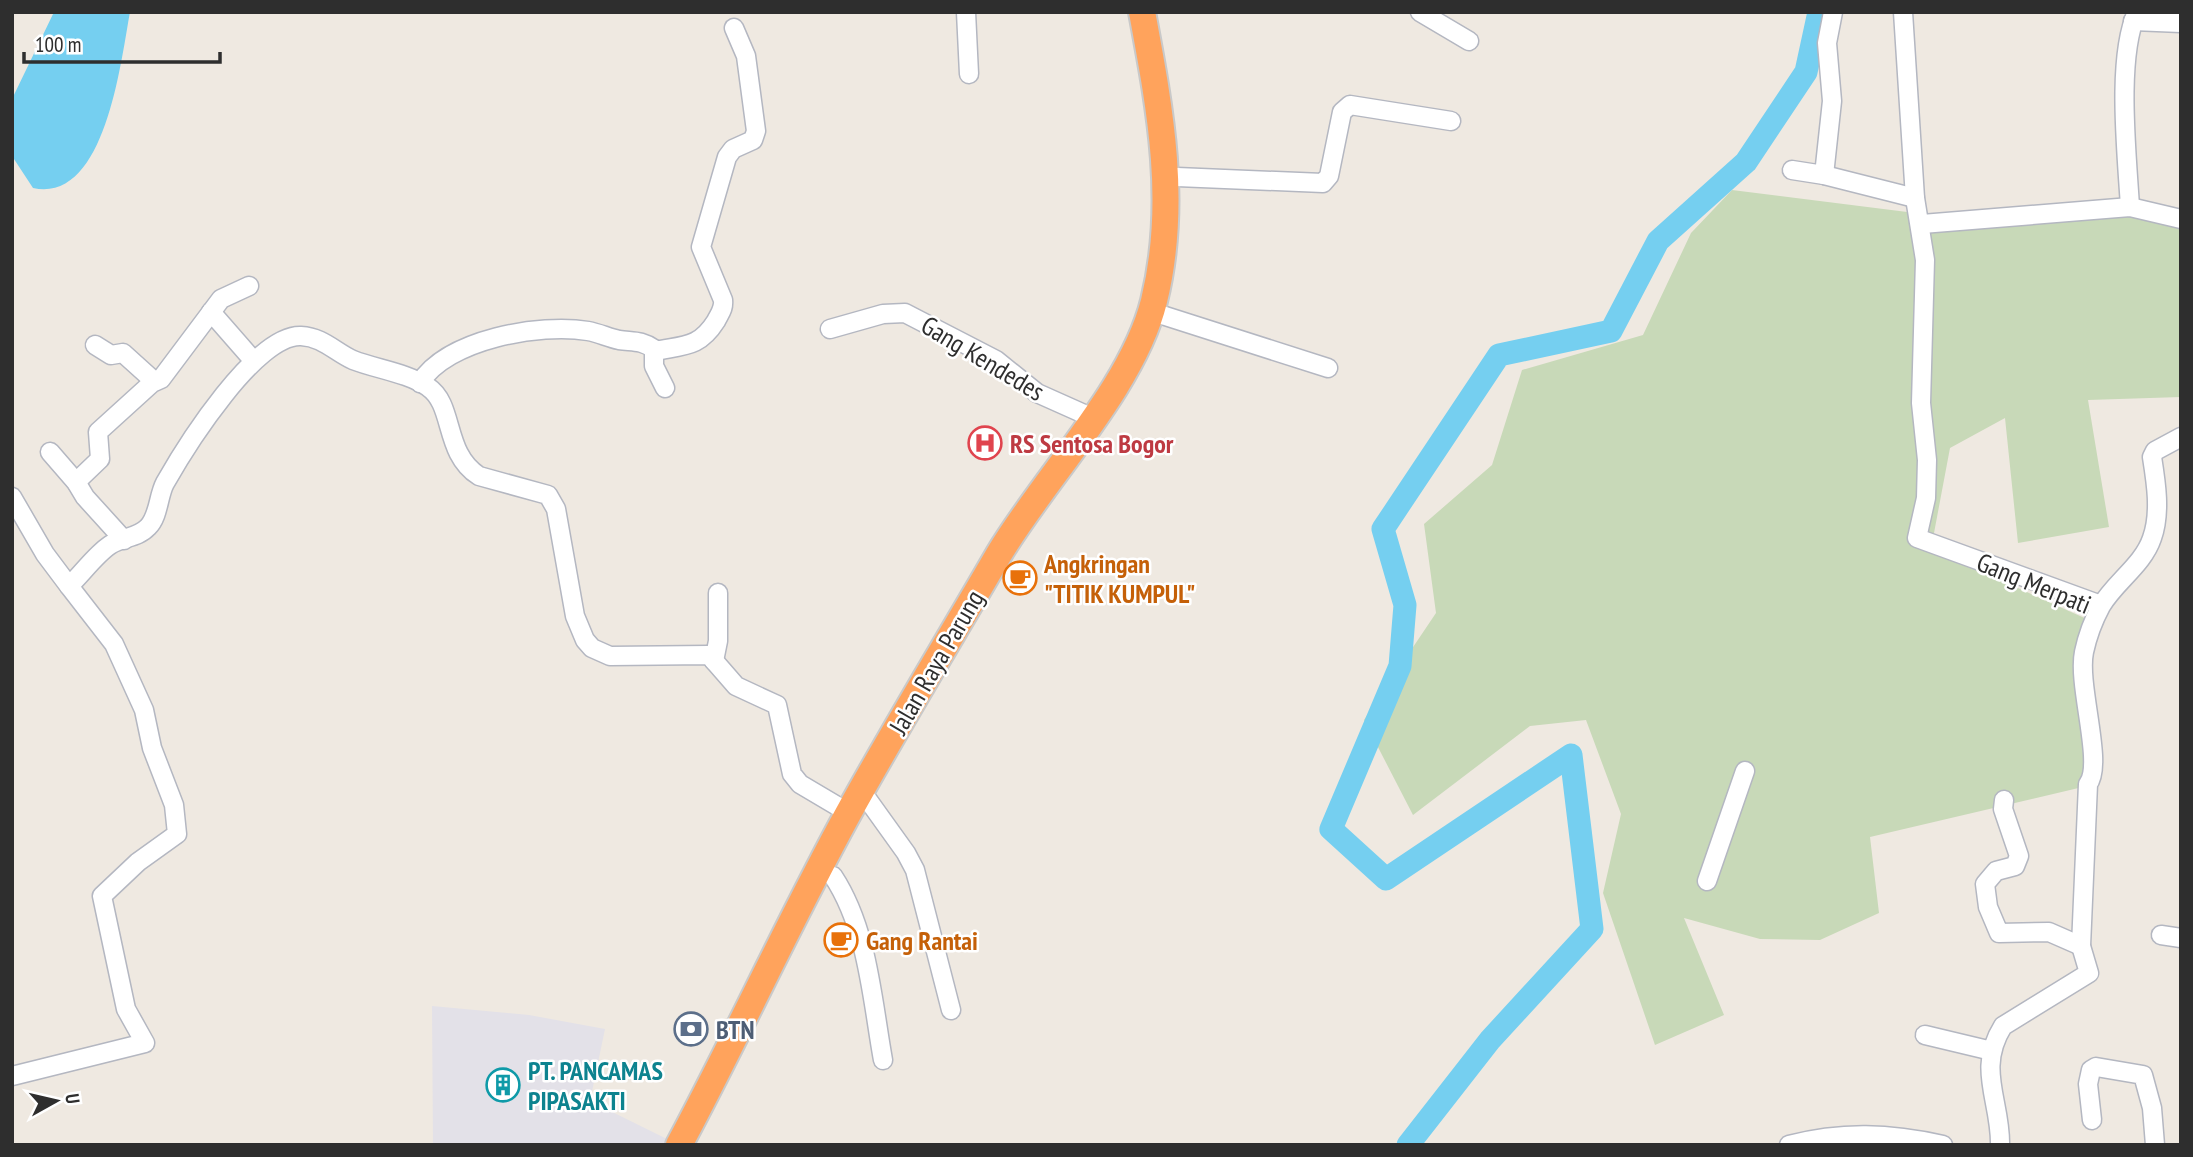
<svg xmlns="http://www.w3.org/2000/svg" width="2193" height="1157" font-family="'PT Sans Narrow',sans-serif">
	<rect width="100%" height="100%" fill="#efe9e1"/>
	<polygon fill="#e3e1e8" points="432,1006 529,1015 605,1029 590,1101 671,1141 669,1145 433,1145"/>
	<polygon fill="#c8d9b8" points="1732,190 1931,215 2136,211 2181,226 2181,397 2088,400 2109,527 2018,543 2005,418 1950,448 1931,549 2089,620 2087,786 1870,837 1879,913 1820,940 1760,939 1684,918 1724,1015 1655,1045 1603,893 1621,814 1586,720 1530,726 1413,815 1364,720 1436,613 1424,524 1492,465 1522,370 1643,335 1691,233"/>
	<path fill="#75cff0" d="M54 12H130C121 59 106 204 33 188L12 156V99Z"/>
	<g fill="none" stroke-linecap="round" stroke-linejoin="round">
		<polyline stroke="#75cff0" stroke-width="23" points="1408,1145 1490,1040 1592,929 1571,755 1386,879 1331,829 1400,666 1405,605 1383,529 1499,355 1611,331 1658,241 1746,162 1806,72 1819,12"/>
		<defs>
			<g id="minor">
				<polyline points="966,12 969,74"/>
				<polyline points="1420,12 1469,41"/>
				<polyline points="1903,12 1915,198 1925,260 1921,403 1927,460 1926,498 1917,538 2101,605"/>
				<polyline points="2133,21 2181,23"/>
				<polyline points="1792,170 1824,175 1915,198"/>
				<polyline points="1824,175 1832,101 1827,43 1833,12"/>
				<polyline points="1177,177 1323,183 1329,176 1342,112 1350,105 1451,121"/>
				<path d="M2130 207C2127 155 2116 58 2137 12"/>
				<polyline points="1922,224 2130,207 2181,219"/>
				<polyline points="211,312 253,360"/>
				<polyline points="1159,314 1328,368"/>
				<polyline points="830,329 883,314 905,313 996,360 1037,393 1093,418"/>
				<polyline points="95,345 111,355 123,353 154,381"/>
				<path d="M655 351C684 345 699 348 716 321 720 313 724 309 723 300L701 247 727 157 733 149 753 140 756 131 746 56 734 28"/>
				<path d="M420 383C447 339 540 323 588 331 599 333 609 338 619 340 634 342 641 340 654 349V366L665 388"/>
				<polyline points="50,452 76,482 85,497 124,540"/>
				<polyline points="76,482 100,459 98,432 152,383 161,379 221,299 249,286"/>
				<path d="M12 497 45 554 69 586C82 574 95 555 110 545 122 537 138 538 148 527 159 516 158 496 165 483 186 446 256 334 301 336 323 337 335 352 353 360 376 369 408 373 428 387 455 405 443 453 479 476L548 495 556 509 575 616 585 640 592 648 610 656 709 655 736 686 777 705 792 774 800 784 849 813"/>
				<polyline points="714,661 718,641 718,593"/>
				<polyline points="868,800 906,853 915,870 951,1010"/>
				<polyline points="2004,800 2003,809 2019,856 2015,866 1996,871 1985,884 1988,907 1999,933 2049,932 2081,946"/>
				<path d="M833 876C868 929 872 999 883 1060"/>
				<polyline points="1707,881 1745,771"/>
				<polyline points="2161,935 2181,938"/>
				<polyline points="1925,1035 1992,1051"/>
				<polyline points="12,1076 145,1043 126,1009 102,896 138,862 177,834 174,805 152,748 144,710 114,644 69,586"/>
				<polyline points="2092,1120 2088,1084 2091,1070 2096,1067 2143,1075 2152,1108 2155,1145"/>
				<path d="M1789 1145C1842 1131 1890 1133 1943 1145"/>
				<path d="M2000 1145C2001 1101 1976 1069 2003 1026L2089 973 2081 946 2088 784C2104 764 2077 685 2084 652 2087 638 2094 619 2101 606 2115 582 2143 565 2152 538 2161 513 2156 482 2152 457L2155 451 2181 437"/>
			</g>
			<path id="highway" d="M679 1145C738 1035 789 921 849 812 897 725 949 640 999 554 1045 477 1133 387 1154 301 1178 203 1160 109 1142 12"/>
		</defs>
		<use href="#minor" stroke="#b4b7c1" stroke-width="21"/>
		<use href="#highway" stroke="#c9c9c9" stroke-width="30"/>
		<use href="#minor" stroke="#fff" stroke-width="18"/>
		<use href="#highway" stroke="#ffa35c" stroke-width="26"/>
	</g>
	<defs>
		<symbol id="hospital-ring" viewBox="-11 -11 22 22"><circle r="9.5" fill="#fff" stroke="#e0444e" stroke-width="1.5"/><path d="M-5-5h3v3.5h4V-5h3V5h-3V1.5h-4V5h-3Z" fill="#e0444e"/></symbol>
		<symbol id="cafe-ring" viewBox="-11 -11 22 22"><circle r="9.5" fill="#fff" stroke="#e8710a" stroke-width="1.5"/><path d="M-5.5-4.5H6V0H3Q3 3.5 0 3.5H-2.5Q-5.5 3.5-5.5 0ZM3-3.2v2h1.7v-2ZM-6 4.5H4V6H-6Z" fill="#e8710a"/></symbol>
		<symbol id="bank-ring" viewBox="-11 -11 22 22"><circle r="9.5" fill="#fff" stroke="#5c6f8a" stroke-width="1.5"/><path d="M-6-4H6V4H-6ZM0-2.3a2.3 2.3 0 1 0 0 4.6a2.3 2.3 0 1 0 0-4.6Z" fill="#5c6f8a"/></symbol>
		<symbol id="building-ring" viewBox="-11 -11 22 22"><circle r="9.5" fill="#fff" stroke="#0f9aa8" stroke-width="1.5"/><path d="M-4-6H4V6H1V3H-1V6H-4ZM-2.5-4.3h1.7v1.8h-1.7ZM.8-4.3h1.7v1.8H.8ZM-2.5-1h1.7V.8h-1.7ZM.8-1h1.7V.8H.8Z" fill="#0f9aa8"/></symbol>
	</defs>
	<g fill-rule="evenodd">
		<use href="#hospital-ring" x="966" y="424" width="38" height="38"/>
		<use href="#cafe-ring" x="1001" y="559" width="38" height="38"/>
		<use href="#cafe-ring" x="822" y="921" width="38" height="38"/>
		<use href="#bank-ring" x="672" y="1010" width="38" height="38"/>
		<use href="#building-ring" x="484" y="1066" width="38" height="38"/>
	</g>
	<g text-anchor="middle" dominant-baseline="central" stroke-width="5" stroke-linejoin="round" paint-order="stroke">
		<g font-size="26" fill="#2e2e2e" stroke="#fff">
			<text transform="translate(983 358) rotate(31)">Gang Kendedes</text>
			<text transform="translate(2034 583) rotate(22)">Gang Merpati</text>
			<text transform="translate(936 662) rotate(-60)">Jalan Raya Parung</text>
		</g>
		<g font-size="26" font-weight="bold" fill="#be3a42" stroke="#fff" text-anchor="start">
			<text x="1010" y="443">RS Sentosa Bogor</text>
		</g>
		<g font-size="26" font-weight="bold" fill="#c56008" stroke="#fff" text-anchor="start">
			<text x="1044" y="563">Angkringan<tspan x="1044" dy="30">"TITIK KUMPUL"</tspan></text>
			<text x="866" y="940">Gang Rantai</text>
		</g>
		<g font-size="26" font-weight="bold" fill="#4e5e75" stroke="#fff" text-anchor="start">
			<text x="716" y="1029">BTN</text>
		</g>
		<g font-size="26" font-weight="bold" fill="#0d838f" stroke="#fff" text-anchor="start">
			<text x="528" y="1070">PT. PANCAMAS<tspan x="528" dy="30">PIPASAKTI</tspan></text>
		</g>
	</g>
	<rect width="2193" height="1157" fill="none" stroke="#2e2e2e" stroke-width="28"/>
	<g transform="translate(56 1101) rotate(82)" stroke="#ffffff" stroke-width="5" paint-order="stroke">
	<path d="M0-5L12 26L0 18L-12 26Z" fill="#2e2e2e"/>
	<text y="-10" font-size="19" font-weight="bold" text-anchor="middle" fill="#2e2e2e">U</text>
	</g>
	<path d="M24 52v10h196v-10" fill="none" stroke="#2e2e2e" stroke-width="3.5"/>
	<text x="35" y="52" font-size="21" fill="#2e2e2e" stroke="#ffffff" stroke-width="5" paint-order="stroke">100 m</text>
</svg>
